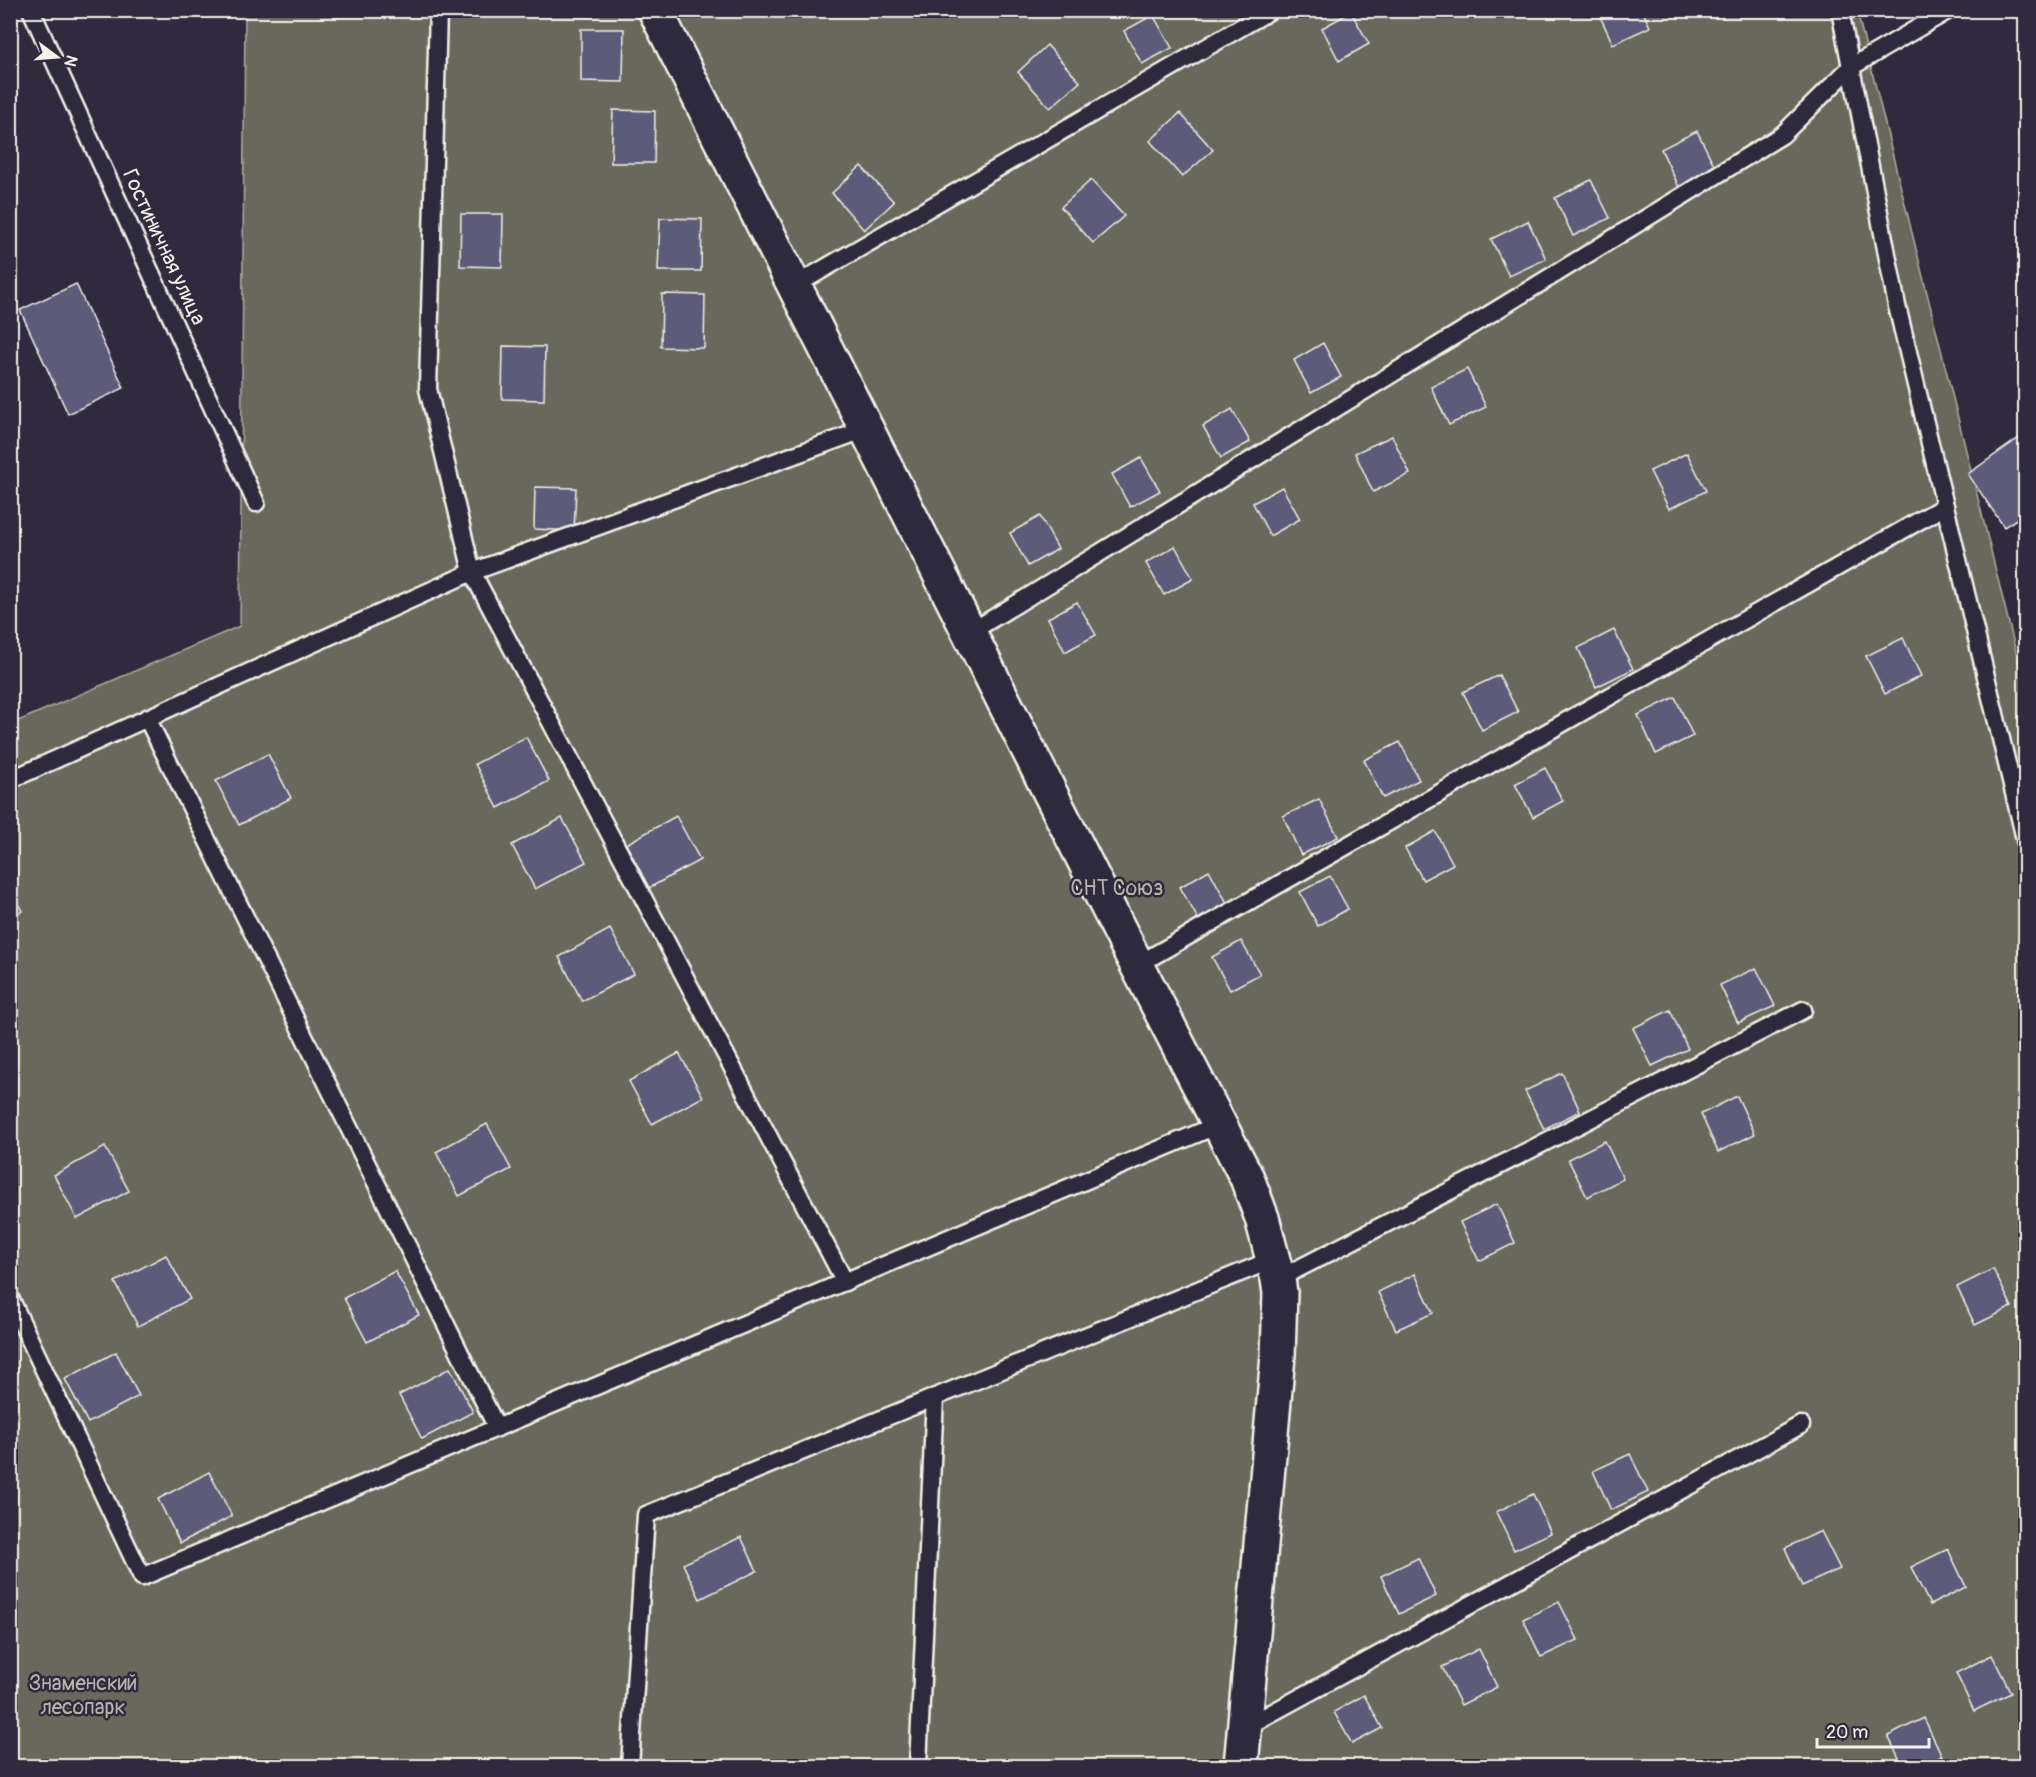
<svg xmlns="http://www.w3.org/2000/svg" width="2036" height="1777" font-family="Pangolin,sans-serif">
	<rect width="100%" height="100%" fill="#2f2a3d"/>
	<filter id="ink" filterUnits="userSpaceOnUse"><feTurbulence type="fractalNoise" baseFrequency=".0167" numOctaves="2"/><feDisplacementMap in="SourceGraphic" scale="12" xChannelSelector="R" yChannelSelector="G"/><feConvolveMatrix kernelMatrix="1 2 1 2 8 2 1 2 1" color-interpolation-filters="sRGB"/></filter>
	<g filter="url(#ink)">
		<polygon fill="#68695b" stroke="#aeada2" stroke-width="1.5" points="245,11 1857,11 2025,688 2025,1766 11,1766 11,724 240,626"/>
		<g fill="#5c5c7a" stroke="#f4f1e8" stroke-width="1.5">
			<polygon points="498,10 538,10 538,15 498,14"/>
			<polygon points="1597,10 1642,10 1650,27 1613,44"/>
			<polygon points="1351,12 1369,44 1339,61 1322,28"/>
			<polygon points="1153,15 1172,48 1142,64 1124,31"/>
			<polygon points="581,29 624,29 623,82 581,81"/>
			<polygon points="1047,45 1080,82 1050,108 1018,72"/>
			<polygon points="613,110 655,111 654,163 611,163"/>
			<polygon points="1180,113 1213,150 1182,177 1150,141"/>
			<polygon points="1697,131 1716,169 1679,187 1661,149"/>
			<polygon points="861,166 894,202 864,230 832,193"/>
			<polygon points="1091,180 1124,216 1093,243 1061,207"/>
			<polygon points="1591,180 1610,218 1573,236 1555,198"/>
			<polygon points="461,214 503,214 502,267 460,266"/>
			<polygon points="660,218 702,219 701,271 658,271"/>
			<polygon points="1528,221 1546,259 1509,276 1491,239"/>
			<polygon points="76,284 124,388 68,414 20,310"/>
			<polygon points="662,294 705,295 704,348 661,347"/>
			<polygon points="1323,343 1341,377 1311,393 1294,360"/>
			<polygon points="503,346 545,347 544,400 502,399"/>
			<polygon points="1467,369 1486,407 1449,425 1431,387"/>
			<polygon points="1232,409 1250,442 1221,458 1203,426"/>
			<polygon points="2026,433 2026,513 2004,527 1968,474"/>
			<polygon points="1392,436 1410,474 1373,492 1355,453"/>
			<polygon points="1687,453 1706,491 1669,509 1650,471"/>
			<polygon points="1141,458 1160,491 1130,507 1112,474"/>
			<polygon points="535,487 576,488 574,531 534,529"/>
			<polygon points="1282,487 1300,519 1270,536 1253,503"/>
			<polygon points="1040,516 1058,549 1028,566 1010,533"/>
			<polygon points="1175,546 1193,579 1164,595 1146,563"/>
			<polygon points="1077,602 1096,635 1065,652 1048,618"/>
			<polygon points="1614,630 1633,669 1596,687 1578,648"/>
			<polygon points="1903,638 1921,676 1885,694 1866,656"/>
			<polygon points="1499,675 1518,712 1482,730 1463,692"/>
			<polygon points="1675,697 1693,736 1656,754 1638,715"/>
			<polygon points="526,737 549,781 498,808 475,764"/>
			<polygon points="1400,742 1419,780 1383,798 1364,760"/>
			<polygon points="268,754 291,798 239,825 216,781"/>
			<polygon points="1545,768 1563,801 1533,817 1515,784"/>
			<polygon points="1319,799 1338,837 1301,855 1283,816"/>
			<polygon points="676,816 700,860 649,888 626,844"/>
			<polygon points="562,818 586,862 535,889 512,845"/>
			<polygon points="1435,831 1453,864 1423,880 1405,848"/>
			<polygon points="1209,870 1227,903 1198,919 1180,887"/>
			<polygon points="1330,876 1348,909 1318,926 1300,892"/>
			<polygon points="10,890 22,911 10,917"/>
			<polygon points="610,929 634,974 582,1001 559,957"/>
			<polygon points="1241,941 1260,974 1230,990 1212,957"/>
			<polygon points="1756,968 1775,1006 1738,1023 1720,985"/>
			<polygon points="1670,1010 1688,1049 1652,1066 1633,1028"/>
			<polygon points="679,1053 703,1097 652,1124 629,1081"/>
			<polygon points="1562,1073 1580,1111 1544,1129 1525,1091"/>
			<polygon points="1737,1096 1755,1134 1718,1152 1701,1114"/>
			<polygon points="487,1124 511,1169 459,1196 436,1152"/>
			<polygon points="1605,1141 1623,1179 1587,1197 1568,1159"/>
			<polygon points="105,1147 129,1191 77,1219 54,1175"/>
			<polygon points="1497,1204 1515,1243 1479,1261 1460,1222"/>
			<polygon points="166,1255 190,1299 138,1326 115,1282"/>
			<polygon points="1993,1269 2012,1307 1975,1325 1957,1287"/>
			<polygon points="395,1271 419,1315 367,1342 344,1298"/>
			<polygon points="1415,1274 1433,1313 1396,1330 1378,1292"/>
			<polygon points="116,1352 139,1396 88,1423 65,1379"/>
			<polygon points="450,1368 473,1412 422,1439 399,1395"/>
			<polygon points="1630,1454 1648,1492 1611,1510 1593,1471"/>
			<polygon points="209,1472 232,1516 180,1543 158,1499"/>
			<polygon points="1533,1494 1551,1533 1514,1550 1496,1512"/>
			<polygon points="1821,1531 1840,1569 1802,1586 1785,1548"/>
			<polygon points="741,1537 757,1571 700,1599 683,1564"/>
			<polygon points="1948,1549 1966,1587 1930,1605 1911,1567"/>
			<polygon points="1418,1558 1436,1596 1399,1614 1381,1576"/>
			<polygon points="1559,1602 1578,1640 1541,1657 1523,1619"/>
			<polygon points="1479,1649 1497,1687 1461,1705 1442,1667"/>
			<polygon points="1992,1655 2011,1693 1974,1711 1956,1673"/>
			<polygon points="1364,1695 1382,1728 1352,1744 1334,1712"/>
			<polygon points="1924,1718 1942,1756 1922,1766 1903,1766 1888,1736"/>
		</g>
		<g fill="none" stroke-linecap="round" stroke-linejoin="round">
			<defs>
				<g id="lane">
					<polyline points="31,10 256,503"/>
					<polyline points="438,10 428,389 472,572 866,429"/>
					<polyline points="1840,10 1897,306 2026,843"/>
					<polyline points="794,286 1271,10"/>
					<polyline points="969,633 1782,135 1851,67 1949,10"/>
					<polyline points="147,718 497,1428"/>
					<polyline points="10,780 472,572 845,1282"/>
					<polyline points="1137,965 1945,506"/>
					<polyline points="1278,1279 1803,1010"/>
					<polyline points="10,1298 142,1577 1220,1124"/>
					<polyline points="1244,1728 1801,1425"/>
					<polyline points="630,1766 646,1515 1274,1259"/>
					<polyline points="918,1766 935,1397"/>
				</g>
				<polyline id="street" points="655,10 1137,965 1247,1178 1262,1218 1278,1279 1280,1293 1278,1356 1241,1766"/>
			</defs>
			<use href="#lane" stroke="#f4f1e8" stroke-width="21"/>
			<use href="#street" stroke="#f4f1e8" stroke-width="38"/>
			<use href="#lane" stroke="#2f2a3d" stroke-width="16"/>
			<use href="#street" stroke="#2f2a3d" stroke-width="33"/>
		</g>
	</g>
	<g text-anchor="middle" dominant-baseline="central" stroke-width="5" stroke-linejoin="round" paint-order="stroke">
		<g font-size="21" fill="#f4f1e8" stroke="#2f2a3d">
			<text transform="translate(164 247) rotate(65)">Гостиничная улица</text>
		</g>
		<g font-size="21" fill="#b5b4a9" stroke="#2f2a3d">
			<text x="1117" y="888">СНТ Союз</text>
			<text x="83" y="1683">Знаменский<tspan x="83" dy="24">лесопарк</tspan></text>
		</g>
	</g>
	<rect width="2036" height="1777" fill="none" stroke="#2f2a3d" stroke-width="36"/>
	<rect x="18" y="18" width="2000" height="1741" fill="none" stroke="#f4f1e8" stroke-width="2" filter="url(#ink)"/>
	<g transform="translate(57 57) rotate(106)" stroke="#2f2a3d" stroke-width="4.5" paint-order="stroke">
	<path d="M0-4.5L10 22L0 15L-10 22Z" fill="#f4f1e8"/>
	<text y="-9" font-size="16" font-weight="bold" text-anchor="middle" fill="#f4f1e8">N</text>
	</g>
	<path d="M1817 1738v9h112v-9" fill="none" stroke="#f4f1e8" stroke-width="3"/>
	<text x="1826" y="1738" font-size="18" fill="#f4f1e8" stroke="#2f2a3d" stroke-width="4.5" paint-order="stroke">20 m</text>
</svg>
